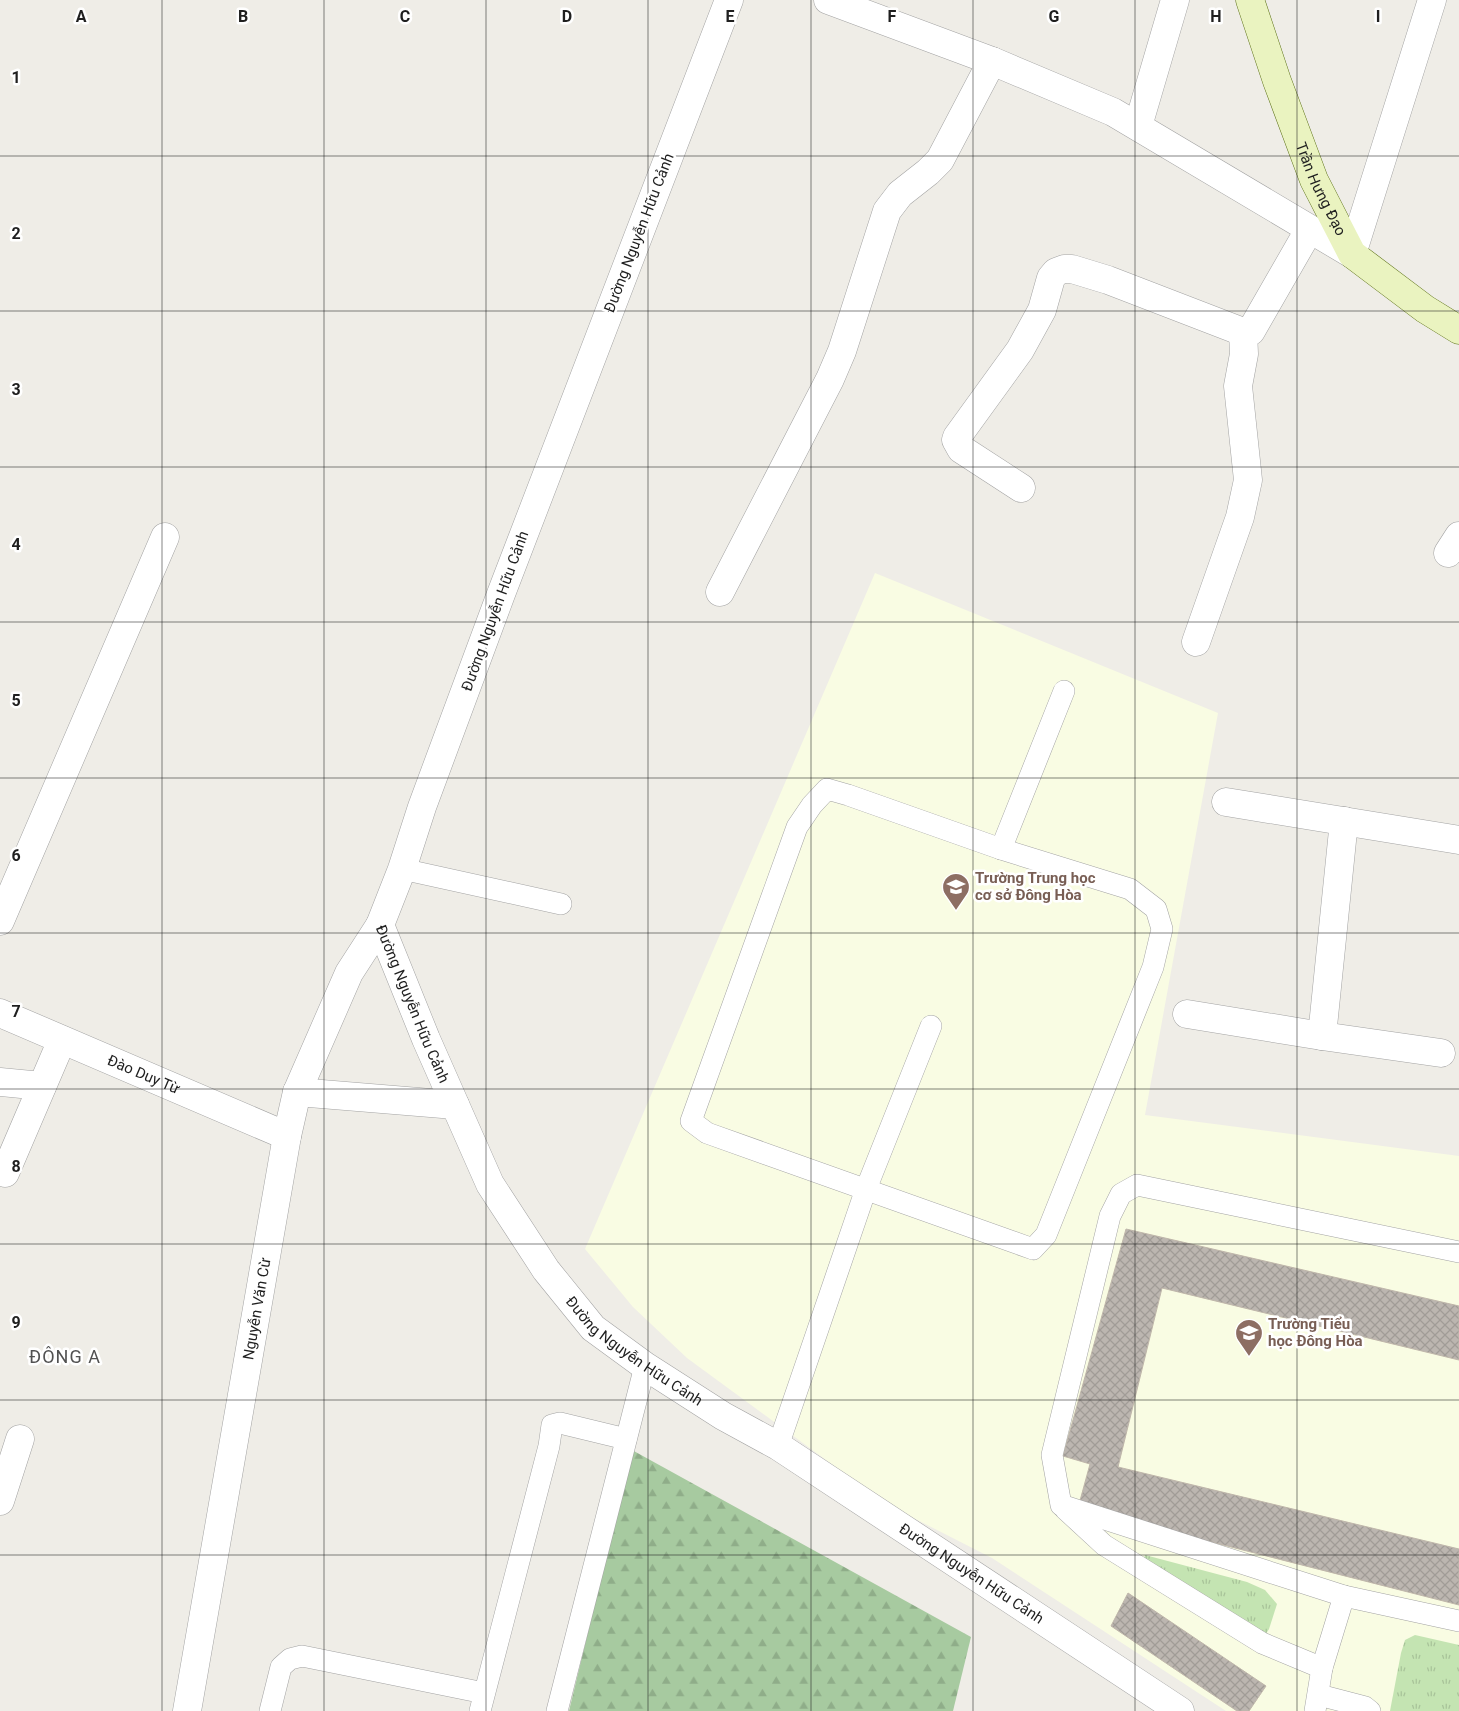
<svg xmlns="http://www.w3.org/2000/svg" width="1459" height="1711" font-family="Roboto,sans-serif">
	<defs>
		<pattern id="grass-tufts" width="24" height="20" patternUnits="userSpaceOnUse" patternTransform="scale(1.25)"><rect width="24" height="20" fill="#c4e4b2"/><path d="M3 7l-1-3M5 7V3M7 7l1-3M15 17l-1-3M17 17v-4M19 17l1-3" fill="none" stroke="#a8c399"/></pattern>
		<pattern id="forest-firs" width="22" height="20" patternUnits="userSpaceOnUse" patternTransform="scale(1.25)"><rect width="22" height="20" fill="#a7caa0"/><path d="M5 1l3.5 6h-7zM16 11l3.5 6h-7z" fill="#8fad89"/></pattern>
		<pattern id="building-cross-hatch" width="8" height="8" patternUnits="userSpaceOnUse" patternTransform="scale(1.25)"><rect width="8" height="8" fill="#bcb6b0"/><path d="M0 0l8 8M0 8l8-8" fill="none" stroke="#a19c97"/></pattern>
	</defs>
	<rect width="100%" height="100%" fill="#efede7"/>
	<polygon fill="#f9fce3" points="875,573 1218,713 1145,1115 1459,1156 1459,1711 1226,1711 992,1558 886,1504 687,1358 633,1307 585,1249"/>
	<g fill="url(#grass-tufts)">
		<polygon points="1145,1555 1247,1582 1265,1590 1277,1604 1269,1629 1262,1640 1142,1564"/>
		<polygon points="1415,1635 1459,1645 1459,1711 1390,1711 1401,1653 1405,1640"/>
	</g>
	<polygon fill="url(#forest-firs)" points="632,1450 971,1637 953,1711 569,1711"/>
	<g fill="url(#building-cross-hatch)" stroke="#bfb6aa">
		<polygon points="1126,1229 1459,1306 1459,1360 1162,1288 1118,1467 1459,1549 1459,1605 1078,1508 1090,1464 1063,1456"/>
		<polygon points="1128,1593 1266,1686 1249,1711 1237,1711 1111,1626"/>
	</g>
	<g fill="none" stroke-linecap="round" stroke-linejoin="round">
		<defs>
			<g id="service">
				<polygon points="827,789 848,795 1001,849 1130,889 1156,909 1162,929 1153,967 1046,1235 1033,1249 707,1133 691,1121 797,827 812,805"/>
				<polyline points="1001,849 1064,691"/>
				<polyline points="402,869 561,904"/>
				<polyline points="778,1446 866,1189 931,1026"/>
				<polyline points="1065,1509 1104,1545 1262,1643 1322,1668"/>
				<polyline points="1344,1596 1061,1505 1052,1455 1110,1216 1121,1194 1137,1185 1459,1252"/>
				<polyline points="1319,1695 1365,1707 1370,1711"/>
				<polyline points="270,1711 281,1667 290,1659 302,1656 484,1693"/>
				<polyline points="480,1711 549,1446 552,1425 560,1423 626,1439"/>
				<polyline points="557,1711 645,1366"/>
				<polyline points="1315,1711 1322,1668 1344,1596 1459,1621"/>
			</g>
			<g id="minor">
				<polyline points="828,0 992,61 1113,112 1352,254 1432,0"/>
				<polyline points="1138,126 1175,0"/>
				<polyline points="1021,488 961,449 956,440 957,437 1020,350 1042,310 1051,278 1056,272 1064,269 1072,269 1108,280 1243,332"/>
				<polyline points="1448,553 1459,536"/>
				<polyline points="720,592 830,379 842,351 887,211 900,194 928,172 940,160 992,61"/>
				<polyline points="1196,642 1240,517 1248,480 1238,386 1244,354 1243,332 1251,331 1309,230"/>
				<polyline points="1226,802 1459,840"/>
				<polyline points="0,921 165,537"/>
				<path id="s1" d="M0 1013 287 1136"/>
				<polyline points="1187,1014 1322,1036 1441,1053"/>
				<polyline points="1322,1036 1344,821"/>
				<polyline points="0,1082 42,1086"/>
				<polyline points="5,1173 62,1040"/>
				<polyline points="0,1501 20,1439"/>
			</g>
			<g id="tertiary">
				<path id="s2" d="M729 0 501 594 422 807 402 869 380 925 426 1039 490 1184 546 1270 593 1328 645 1366 723 1416 778 1446 1180 1711"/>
				<polyline points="297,1092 455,1105"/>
				<path id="s3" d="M187 1711 287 1136 297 1092 349 973 380 925"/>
			</g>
			<g id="secondary">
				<path id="s4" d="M1250 0 1277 81 1314 180 1352 254 1425 309 1459 330"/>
			</g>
		</defs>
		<use href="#service" stroke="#a3a3a3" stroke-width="22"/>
		<use href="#minor" stroke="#a3a3a3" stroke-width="29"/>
		<use href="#tertiary" stroke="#a3a3a3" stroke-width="29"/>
		<use href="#secondary" stroke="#576c10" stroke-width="29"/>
		<use href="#service" stroke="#fff" stroke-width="21"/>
		<use href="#minor" stroke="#fff" stroke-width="28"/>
		<use href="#tertiary" stroke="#fff" stroke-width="28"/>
		<use href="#secondary" stroke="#eaf3c0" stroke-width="28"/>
	</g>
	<path fill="none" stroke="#1f1f1f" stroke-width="1" stroke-opacity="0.55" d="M162 0V1711M324 0V1711M486 0V1711M648 0V1711M811 0V1711M973 0V1711M1135 0V1711M1297 0V1711M0 156H1459M0 311H1459M0 467H1459M0 622H1459M0 778H1459M0 933H1459M0 1089H1459M0 1244H1459M0 1400H1459M0 1555H1459"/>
	<defs>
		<symbol id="school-pin" viewBox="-11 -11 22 30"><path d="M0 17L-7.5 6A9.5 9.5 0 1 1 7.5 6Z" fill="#8d6e63" stroke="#fff"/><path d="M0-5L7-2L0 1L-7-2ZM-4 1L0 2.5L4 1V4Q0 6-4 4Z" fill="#fff"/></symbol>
	</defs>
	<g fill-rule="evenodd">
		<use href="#school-pin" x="940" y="871" width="32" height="43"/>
		<use href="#school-pin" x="1233" y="1317" width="32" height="43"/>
	</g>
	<g text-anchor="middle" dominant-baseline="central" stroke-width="5" stroke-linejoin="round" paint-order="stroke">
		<g font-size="15" fill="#1f1f1f" stroke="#fff">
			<text stroke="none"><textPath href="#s4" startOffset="202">Trần Hưng Đạo</textPath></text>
			<text transform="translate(639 233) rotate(-69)">Đường Nguyễn Hữu Cảnh</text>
			<text transform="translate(495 611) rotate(-70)">Đường Nguyễn Hữu Cảnh</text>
			<text stroke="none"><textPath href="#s2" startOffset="1074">Đường Nguyễn Hữu Cảnh</textPath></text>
			<text stroke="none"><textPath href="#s1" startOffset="156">Đào Duy Từ</textPath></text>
			<text stroke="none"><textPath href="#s3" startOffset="408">Nguyễn Văn Cừ</textPath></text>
			<text stroke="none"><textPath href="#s2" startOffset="1494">Đường Nguyễn Hữu Cảnh</textPath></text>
			<text stroke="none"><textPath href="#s2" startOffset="1899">Đường Nguyễn Hữu Cảnh</textPath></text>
		</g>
		<g font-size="15" font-weight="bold" fill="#785e54" stroke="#fff" text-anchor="start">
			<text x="975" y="878">Trường Trung học<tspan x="975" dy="17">cơ sở Đông Hòa</tspan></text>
			<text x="1268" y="1324">Trường Tiểu<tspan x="1268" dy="17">học Đông Hòa</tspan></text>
		</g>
		<g font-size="18" letter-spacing="1" fill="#525252" stroke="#fff">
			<text x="65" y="1356">ĐÔNG A</text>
		</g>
	</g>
	<g font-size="16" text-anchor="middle" font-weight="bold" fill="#1f1f1f" stroke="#fff" stroke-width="5" stroke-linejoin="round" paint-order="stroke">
		<text x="81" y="22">A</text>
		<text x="243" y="22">B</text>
		<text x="405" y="22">C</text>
		<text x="567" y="22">D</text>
		<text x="730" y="22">E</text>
		<text x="892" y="22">F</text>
		<text x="1054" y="22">G</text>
		<text x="1216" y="22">H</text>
		<text x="1378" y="22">I</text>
		<text x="16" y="83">1</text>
		<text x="16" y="239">2</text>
		<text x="16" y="395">3</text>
		<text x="16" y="550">4</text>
		<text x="16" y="706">5</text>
		<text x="16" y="861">6</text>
		<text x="16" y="1017">7</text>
		<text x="16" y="1172">8</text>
		<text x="16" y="1328">9</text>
	</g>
</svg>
